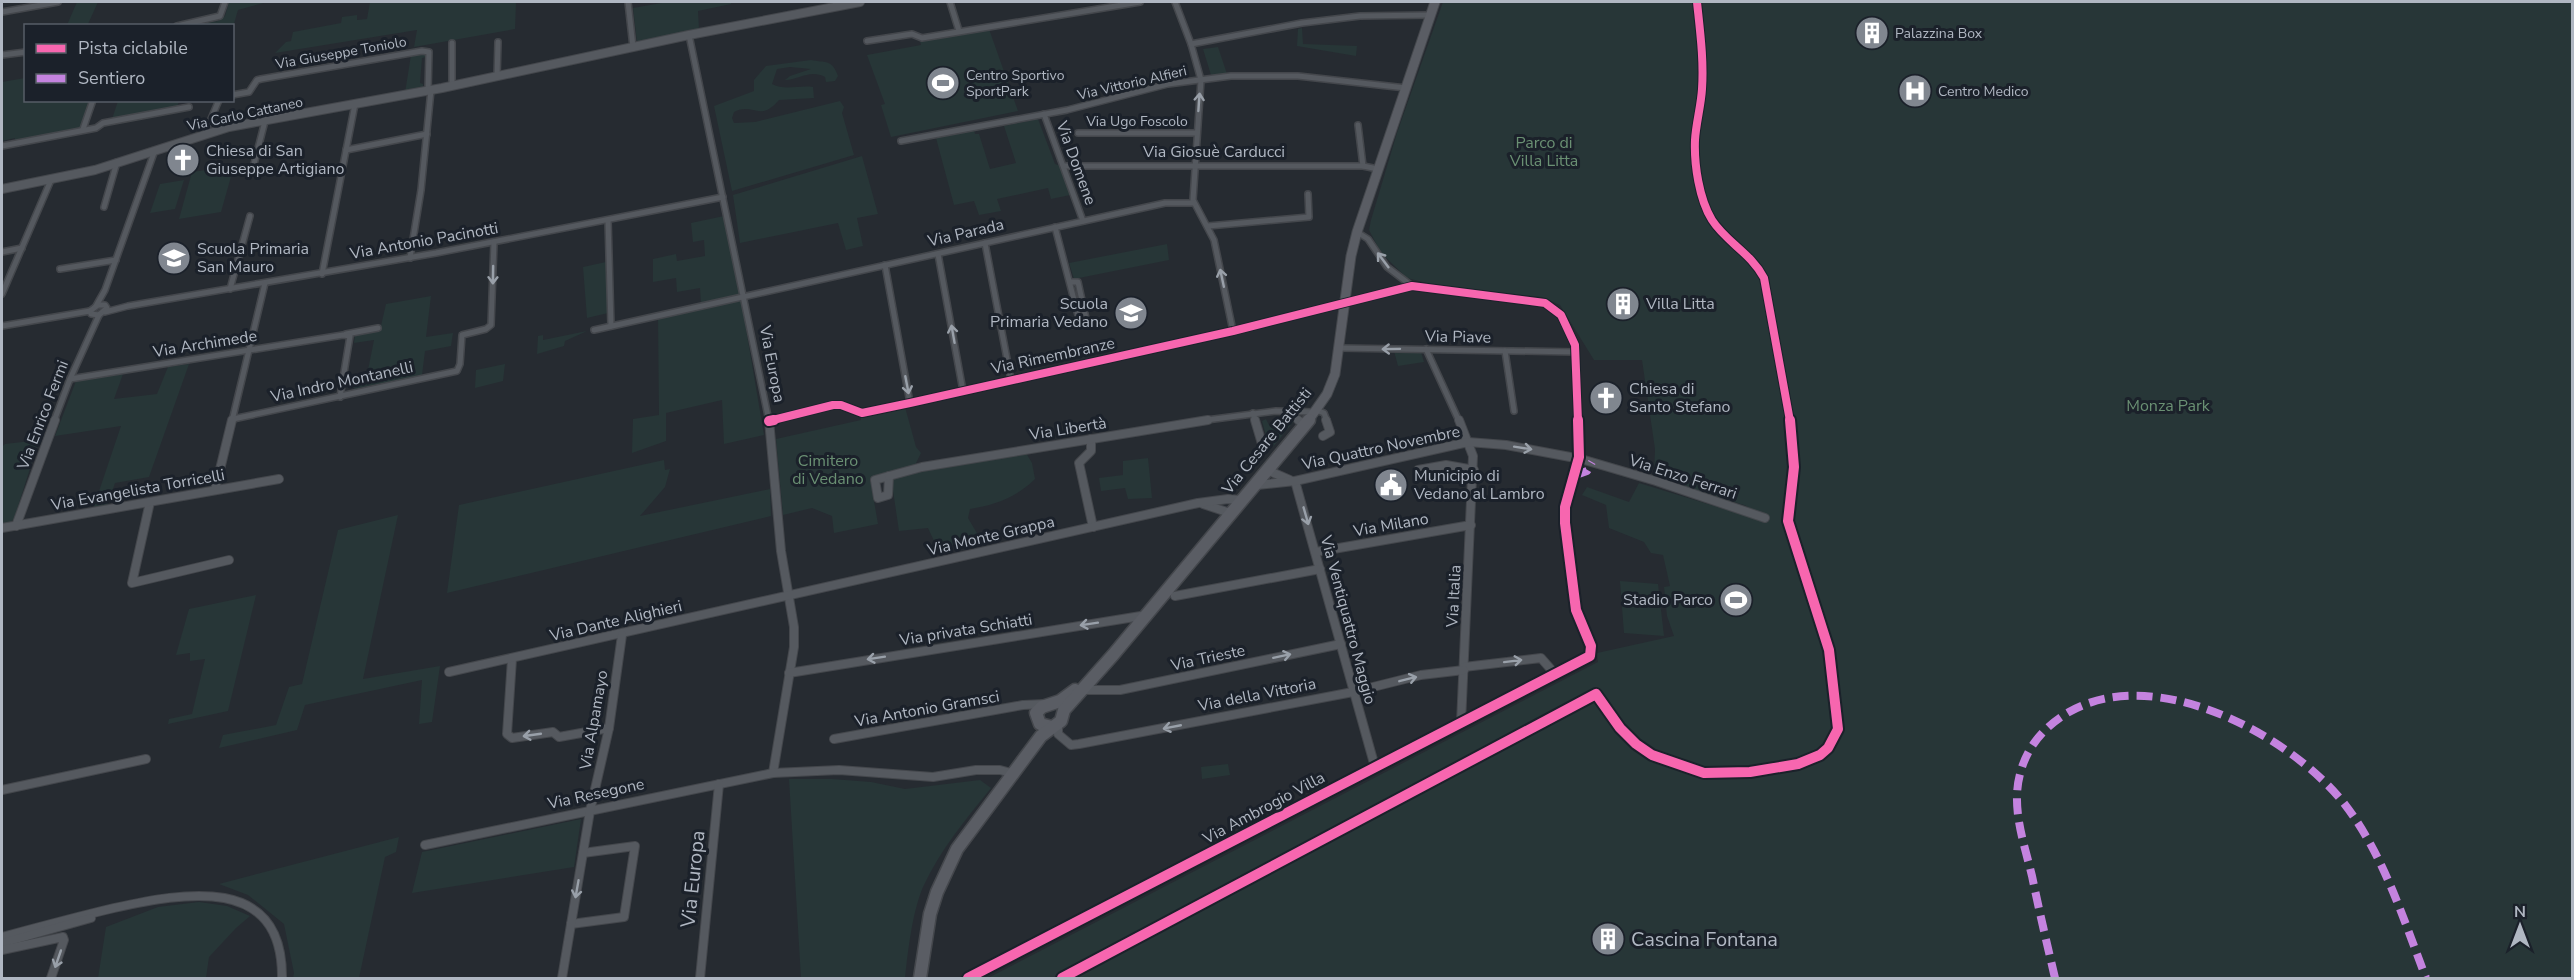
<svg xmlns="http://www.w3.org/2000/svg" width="2574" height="980" font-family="'Nunito Sans',sans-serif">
	<rect width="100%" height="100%" fill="#262b31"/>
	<g fill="#273637">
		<polygon points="77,2 98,2 88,24 67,25"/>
		<polygon points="229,2 267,2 238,10 233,27 191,25 218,21 225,16"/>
		<polygon points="370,2 516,2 515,29 414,47 417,30 275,53 286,42 291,41 293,32 341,23 342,17 357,15 357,20 367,19"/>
		<polygon points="667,2 731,2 731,4 698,11 699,29 642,43 637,42 633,8"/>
		<polygon points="1443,2 2572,2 2572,978 988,978 1598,662 1597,653 1674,636 1667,616 1664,587 1670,586 1663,555 1651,553 1644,542 1609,528 1606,505 1582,495 1587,487 1629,502 1639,483 1747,516 1766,516 1744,505 1654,478 1655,449 1642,360 1594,360 1560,305 1542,297 1435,285 1407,278 1381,253 1369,230 1371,220 1397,133"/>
		<polygon points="1302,28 1303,44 1357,46 1356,56 1297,46 1298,29"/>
		<polygon points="989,29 1018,111 891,137 881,105 885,104 867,55 921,45 920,41"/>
		<polygon points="1218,47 1227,74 1211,75 1203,49"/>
		<polygon points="426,53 426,57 422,58 420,83 423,84 423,87 405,93 411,55"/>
		<path d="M811 60C826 63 832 59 838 76L835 81 826 82 825 77C810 69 799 80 785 80L790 76 811 69 790 67 777 69 772 84C785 91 798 85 813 87L814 98 779 100C759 123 754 102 734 112L732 118 734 123 755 122 840 101 844 107 842 113 854 155 732 191 714 106 754 91V80L766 66Z"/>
		<polygon points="25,78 26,100 91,101 81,128 15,141 15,138 2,141 2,82"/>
		<polygon points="118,101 179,101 177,108 112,119"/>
		<polygon points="1038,119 1055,164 1061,166 1070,195 1051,199 1048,188 997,199 1001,211 979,215 974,201 954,205 936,138 974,130 975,134 979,134 990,169 1016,163 1004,126"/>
		<polygon points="862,156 878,214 857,218 863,246 846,250 838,223 740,243 733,195"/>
		<polygon points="234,166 221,212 179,219 192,172"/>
		<polygon points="184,180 175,209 150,213 160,184"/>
		<polygon points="724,216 741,296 701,304 700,288 677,292 676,278 653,282 653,259 676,254 677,261 705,256 704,240 693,242 691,223"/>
		<polygon points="1167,244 1169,260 1074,279 1069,263"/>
		<polygon points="606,262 608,313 587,318 583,267"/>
		<polygon points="431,296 426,337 453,333 451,346 425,351 422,375 354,389 355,383 366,380 374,340 354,343 355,335 380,330 386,304"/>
		<polygon points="741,299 764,435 724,444 722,400 666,413 666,441 632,453 633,419 659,415 658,317"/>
		<polygon points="587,331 565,341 564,346 537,354 538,336 543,335 543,340"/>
		<polygon points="1394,351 1421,352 1424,362 1398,366"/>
		<polygon points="189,364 149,477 115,483 107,506 93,509 121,426 55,436 76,381 123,374 114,399 157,394 168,367"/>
		<polygon points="505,364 503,381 475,388 476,370"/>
		<polygon points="905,407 916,447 921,453 915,465 870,478 878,524 834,533 832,516 812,508 783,515 776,439 861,420 861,417"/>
		<polygon points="1288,416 1294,421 1273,447 1269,446 1262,421 1266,419 1269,425 1280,422 1279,417"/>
		<polygon points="39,440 14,519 11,522 2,524 2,447 5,444"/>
		<path d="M1026 453 1032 463 1035 479C1017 497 995 505 970 509L968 518 978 535 950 546 932 548 935 543 928 528 899 531 891 477Z"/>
		<polygon points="1148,458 1152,498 1128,499 1125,488 1101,491 1099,478 1123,475 1123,461"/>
		<polygon points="664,460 665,470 670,469 665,487 640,516 770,489 771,516 447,593 459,505"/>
		<polygon points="398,515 363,679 440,666 432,722 419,724 422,680 305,705 297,730 219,748 223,735 276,725 289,687 302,684 338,530"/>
		<polygon points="1620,581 1658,584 1664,636 1624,633"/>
		<polygon points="256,595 228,711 168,724 169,719 192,714 205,659 190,661 190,653 176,655 189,609"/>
		<polygon points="1228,764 1230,775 1202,779 1201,767"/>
		<path d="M789 779H832L871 782 905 789 980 780 991 788C966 819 940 850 923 887 912 913 908 951 905 978H801Z"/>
		<polygon points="581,819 574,867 412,893 422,852"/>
		<polygon points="399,837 396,852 385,857 359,978 293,978 294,973 284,924 248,895 219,884"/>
		<polygon points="199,902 227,906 250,916 236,928 209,957 206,978 98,978 106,927 158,907"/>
	</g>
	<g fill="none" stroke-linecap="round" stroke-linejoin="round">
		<defs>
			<g id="minor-far1">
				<polyline points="628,2 633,47"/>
				<polyline points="950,2 959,31"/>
				<polyline points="1175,2 1191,44 1201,80 1193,200 1214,240 1233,331"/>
				<polyline points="2,12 58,2"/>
				<polyline points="177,26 220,16 225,2"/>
				<polyline points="689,35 769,421"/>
				<polyline points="867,41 912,34 922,38 1140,2"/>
				<polyline points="452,43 452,86"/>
				<polyline points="1191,44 1302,23 1360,16 1430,15"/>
				<polyline points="2,55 26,52"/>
				<polyline points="497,77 498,42"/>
				<polyline points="232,95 249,92 257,80 261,79 422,51 429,52 428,91"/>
				<polyline points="1044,114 1083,221"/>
				<polyline points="1358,125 1363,166"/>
				<polyline points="83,129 93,100"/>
				<polyline points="205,133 219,100"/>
				<polyline points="1078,133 1197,133"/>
				<polyline points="901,141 1067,110 1168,84 1231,76 1298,76 1406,88"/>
				<polyline points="2,146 96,128 103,123 189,107"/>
				<polyline points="346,150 427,134"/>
				<polyline points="1064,166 1363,166 1378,169"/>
				<polyline points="253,168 265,121"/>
				<polyline points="104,207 117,162"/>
				<polyline points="608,220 611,326"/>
				<polyline points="1208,226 1309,217 1308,194"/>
				<polyline points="1055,227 1080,323 1087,323 1078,282 1070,282"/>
				<polyline points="1357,232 1368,239 1387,267 1412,286"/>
				<polyline points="985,243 1011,380"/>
				<polyline points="2,252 22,248"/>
				<polyline points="938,254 963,391"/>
				<polyline points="410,258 421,190 431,90"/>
				<polyline points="885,265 910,403"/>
				<polyline points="60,269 116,260"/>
				<polyline points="322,274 355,104"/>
				<polyline points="230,289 250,216"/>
				<polyline points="2,294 51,180"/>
				<polygon points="98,305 105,305 107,308 99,315 91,314 90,311"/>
				<polyline points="96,306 105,290 155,150"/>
				<polyline points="105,312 128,306 436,253 723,197"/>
				<polyline points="2,326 90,311"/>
				<polyline points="594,330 1165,203 1194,203"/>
				<polyline points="346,334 378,328"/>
				<polyline points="1340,348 1576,352"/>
				<polyline points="1426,349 1459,421"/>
				<polyline points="1505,351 1514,411"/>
				<polyline points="70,379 343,335 350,336 340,397"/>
				<polyline points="1316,410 1324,413 1327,421"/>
				<polyline points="1285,412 1289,412 1300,421"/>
				<polyline points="1253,413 1255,421"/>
				<polyline points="233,419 457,371 460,364 462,335 486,329 491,325 494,242"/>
				<polyline points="54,421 70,379 99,315"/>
				<polyline points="232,421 265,283"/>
				<polyline points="769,421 833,405 841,405 862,413 910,403 1233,331 1412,286 1545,303 1561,315 1575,345 1578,421"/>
				<polyline points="1199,421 1276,411 1314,412"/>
			</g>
			<g id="minor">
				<polyline points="769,420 781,551 794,627 794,647 773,773"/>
				<polyline points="1255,420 1263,447"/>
				<polyline points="1298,420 1305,425"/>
				<polyline points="1459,420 1473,456 1461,723"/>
				<polyline points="769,421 774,420"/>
				<polyline points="1323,436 1330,432 1326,420"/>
				<polyline points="1091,439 1091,451 1079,463 1093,527"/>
				<polyline points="1267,470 1290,480"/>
				<polyline points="1418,470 1446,465 1474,470"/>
				<polygon points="889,476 888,495 878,498 875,480"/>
				<polyline points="889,476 922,467 1208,420"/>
				<polyline points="1295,481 1375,767"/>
				<polyline points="1257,485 1295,481 1468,442 1506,445 1581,459 1656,481 1765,518"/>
				<polyline points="215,490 232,420"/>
				<polyline points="150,502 132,583 229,560"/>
				<polyline points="1203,504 1230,513"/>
				<polyline points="16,526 55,420"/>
				<polyline points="2,528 279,479"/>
				<polyline points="1316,552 1471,525"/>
				<polyline points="1175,596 1320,569"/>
				<polyline points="512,659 507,734 512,738 553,732 559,737 609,728"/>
				<polyline points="1464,667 1541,658 1555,674"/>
				<polyline points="449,672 1198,503 1228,499 1241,500"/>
				<polyline points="789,673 1147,615"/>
				<polyline points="1083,690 1120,690 1341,644"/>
				<polyline points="1058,724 1058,734 1071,745 1079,744 1353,692 1421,675 1464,670"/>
				<polyline points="834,739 1023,705 1045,704"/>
				<polyline points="2,790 146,759"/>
				<polyline points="425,845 773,773 839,770 933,777 976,770 1000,770 1015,774"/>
				<polyline points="571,924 624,917 635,846 583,853"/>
				<path d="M2 937C39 927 76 917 114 908 183 893 283 873 282 978"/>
				<polyline points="2,943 91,918"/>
				<polyline points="2,950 63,937 64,940 51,978"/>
				<polyline points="562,978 590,811 609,728 622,635"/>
				<polyline points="700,978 719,784"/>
				<polyline points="968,978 1590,656 1591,646 1576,610 1565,523 1565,507 1579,457 1578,420"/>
			</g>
			<polyline id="tertiary" points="2,189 95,170 229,127 442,88 689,35 860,2"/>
			<polyline id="secondary-far1" points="1308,421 1327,394 1335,374 1351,256 1357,232 1435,2"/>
			<g id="secondary">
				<polyline points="1052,727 1040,724 1036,713 1042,707 1060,701 1075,690"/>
				<polyline points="920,978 930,914 937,892 957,849 1041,736 1061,721 1064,710 1113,655 1309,420"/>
			</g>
		</defs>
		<use href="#minor-far1" stroke="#44474c" stroke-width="8"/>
		<use href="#minor" stroke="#44474c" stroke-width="10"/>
		<use href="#tertiary" stroke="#44474c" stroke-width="10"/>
		<use href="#secondary-far1" stroke="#44474c" stroke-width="11"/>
		<use href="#secondary" stroke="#44474c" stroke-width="15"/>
		<use href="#minor-far1" stroke="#55595f" stroke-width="5"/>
		<use href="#minor" stroke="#55595f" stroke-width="8"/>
		<use href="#tertiary" stroke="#55595f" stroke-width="8"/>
		<use href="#secondary-far1" stroke="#5a5d64" stroke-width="9"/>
		<use href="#secondary" stroke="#5a5d64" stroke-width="12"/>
		<g stroke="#c483df" stroke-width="8" stroke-dasharray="16 8" stroke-linecap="butt">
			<polyline points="1573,476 1587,471 1592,462"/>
			<path d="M2055 978C2047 944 2039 910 2032 876 2024 843 2011 808 2020 774 2027 746 2045 726 2069 712 2155 663 2288 734 2343 802 2383 853 2403 918 2426 978"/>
		</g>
		<defs>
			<g id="cycleway-far1">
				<path d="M1697 2C1700 31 1704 60 1702 89 1701 106 1696 123 1695 140 1694 164 1699 199 1712 220 1726 242 1751 253 1764 278L1790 421"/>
				<polyline points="769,421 833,405 841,405 862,413 910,403 1233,331 1412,286 1545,303 1561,315 1575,345 1578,421"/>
			</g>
			<g id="cycleway">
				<polyline points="769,421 774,420"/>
				<polyline points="968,978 1590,656 1591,646 1576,610 1565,523 1565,507 1579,457 1578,420"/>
				<polyline points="1062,978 1596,694 1620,728 1636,744 1652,755 1704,773 1750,772 1798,764 1820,755 1828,748 1838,729 1829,650 1788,521 1794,467 1790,420"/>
			</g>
		</defs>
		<use href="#cycleway-far1" stroke="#1b212a" stroke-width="10"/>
		<use href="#cycleway" stroke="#1b212a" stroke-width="14"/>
		<use href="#cycleway-far1" stroke="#f766af" stroke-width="8"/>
		<use href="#cycleway" stroke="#f766af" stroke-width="10"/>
	</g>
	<defs><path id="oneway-shaft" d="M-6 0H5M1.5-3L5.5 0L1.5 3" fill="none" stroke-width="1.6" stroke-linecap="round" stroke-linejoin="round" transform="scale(1.5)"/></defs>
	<g stroke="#99a0a9">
		<use href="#oneway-shaft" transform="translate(1199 102) rotate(-86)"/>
		<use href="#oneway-shaft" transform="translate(1383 260) rotate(-127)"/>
		<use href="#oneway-shaft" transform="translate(493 275) rotate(91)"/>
		<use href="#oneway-shaft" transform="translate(1222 278) rotate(-102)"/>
		<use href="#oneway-shaft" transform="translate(953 334) rotate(-100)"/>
		<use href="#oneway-shaft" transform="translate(1391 349) rotate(179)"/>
		<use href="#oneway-shaft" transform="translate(907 385) rotate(79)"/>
		<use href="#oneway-shaft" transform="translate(1523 448) rotate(9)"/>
		<use href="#oneway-shaft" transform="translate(1306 516) rotate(74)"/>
		<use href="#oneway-shaft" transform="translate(1089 624) rotate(171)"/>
		<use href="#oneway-shaft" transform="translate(1282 656) rotate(-12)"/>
		<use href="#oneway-shaft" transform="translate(876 658) rotate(171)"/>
		<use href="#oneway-shaft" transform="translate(1513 661) rotate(-7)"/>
		<use href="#oneway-shaft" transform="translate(1408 679) rotate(-14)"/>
		<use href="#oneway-shaft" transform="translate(1172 727) rotate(169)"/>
		<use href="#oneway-shaft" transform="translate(532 735) rotate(172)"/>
		<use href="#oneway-shaft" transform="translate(577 889) rotate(100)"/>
		<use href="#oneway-shaft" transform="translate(58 959) rotate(109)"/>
	</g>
	<defs>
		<symbol id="building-disc" viewBox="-11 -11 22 22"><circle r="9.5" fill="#80868f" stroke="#1b212a"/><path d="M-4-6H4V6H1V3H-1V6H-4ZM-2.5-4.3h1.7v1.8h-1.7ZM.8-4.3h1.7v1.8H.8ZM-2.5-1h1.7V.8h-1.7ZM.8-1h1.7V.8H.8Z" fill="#fff"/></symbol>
		<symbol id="stadium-disc" viewBox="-11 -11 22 22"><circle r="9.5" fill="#80868f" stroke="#1b212a"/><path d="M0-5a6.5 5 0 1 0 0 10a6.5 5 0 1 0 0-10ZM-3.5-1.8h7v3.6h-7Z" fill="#fff"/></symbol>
		<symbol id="hospital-disc" viewBox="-11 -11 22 22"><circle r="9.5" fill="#80868f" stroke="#1b212a"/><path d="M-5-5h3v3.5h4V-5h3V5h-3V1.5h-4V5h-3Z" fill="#fff"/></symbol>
		<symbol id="church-disc" viewBox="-11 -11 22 22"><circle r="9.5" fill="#80868f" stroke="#1b212a"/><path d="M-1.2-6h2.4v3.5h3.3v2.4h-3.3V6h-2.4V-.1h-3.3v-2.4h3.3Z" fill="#fff"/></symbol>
		<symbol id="school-disc" viewBox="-11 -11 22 22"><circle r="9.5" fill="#80868f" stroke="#1b212a"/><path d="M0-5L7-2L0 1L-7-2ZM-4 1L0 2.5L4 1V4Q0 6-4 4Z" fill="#fff"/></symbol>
		<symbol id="civic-disc" viewBox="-11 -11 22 22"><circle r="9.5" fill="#80868f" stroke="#1b212a"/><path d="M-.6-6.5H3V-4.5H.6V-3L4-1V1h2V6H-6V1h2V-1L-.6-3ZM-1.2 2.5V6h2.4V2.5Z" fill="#fff"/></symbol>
	</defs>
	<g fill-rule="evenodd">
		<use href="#building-disc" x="1853" y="14" width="38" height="38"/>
		<use href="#stadium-disc" x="924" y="64" width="38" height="38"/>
		<use href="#hospital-disc" x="1896" y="72" width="38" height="38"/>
		<use href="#church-disc" x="164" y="141" width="38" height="38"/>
		<use href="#school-disc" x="155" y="239" width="38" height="38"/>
		<use href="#building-disc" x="1604" y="285" width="38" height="38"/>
		<use href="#school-disc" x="1112" y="294" width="38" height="38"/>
		<use href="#church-disc" x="1587" y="379" width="38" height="38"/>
		<use href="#civic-disc" x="1372" y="466" width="38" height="38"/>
		<use href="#stadium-disc" x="1717" y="581" width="38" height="38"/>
		<use href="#building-disc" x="1589" y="920" width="38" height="38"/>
	</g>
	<g text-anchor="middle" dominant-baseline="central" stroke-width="6" stroke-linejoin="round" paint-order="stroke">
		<g font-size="14" fill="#b0b7c2" stroke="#1b212a" text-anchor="start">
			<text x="1895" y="33">Palazzina Box</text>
			<text x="966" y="75">Centro Sportivo<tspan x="966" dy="16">SportPark</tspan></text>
			<text x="1938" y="91">Centro Medico</text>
		</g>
		<g font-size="14" fill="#b0b7c2" stroke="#1b212a">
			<text transform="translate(341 53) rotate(-10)">Via Giuseppe Toniolo</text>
			<text transform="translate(1132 83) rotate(-13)">Via Vittorio Alfieri</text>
			<text transform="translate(245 114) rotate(-12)">Via Carlo Cattaneo</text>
			<text x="1137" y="121">Via Ugo Foscolo</text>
		</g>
		<g font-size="16" fill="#6a9073" stroke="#1b212a">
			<text x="1544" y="143">Parco di<tspan x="1544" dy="18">Villa Litta</tspan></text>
			<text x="2168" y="406">Monza Park</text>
			<text x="828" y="461">Cimitero<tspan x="828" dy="18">di Vedano</tspan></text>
		</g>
		<g font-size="16" fill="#b0b7c2" stroke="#1b212a" text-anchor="start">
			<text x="206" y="151">Chiesa di San<tspan x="206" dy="18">Giuseppe Artigiano</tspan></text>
			<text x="197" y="249">Scuola Primaria<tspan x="197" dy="18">San Mauro</tspan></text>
			<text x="1108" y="304" text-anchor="end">Scuola<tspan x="1108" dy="18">Primaria Vedano</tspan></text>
			<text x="1646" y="304">Villa Litta</text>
			<text x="1629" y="389">Chiesa di<tspan x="1629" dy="18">Santo Stefano</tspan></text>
			<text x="1414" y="476">Municipio di<tspan x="1414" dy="18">Vedano al Lambro</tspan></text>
			<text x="1713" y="600" text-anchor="end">Stadio Parco</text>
		</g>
		<g font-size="16" fill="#b0b7c2" stroke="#1b212a">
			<text x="1214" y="152">Via Giosuè Carducci</text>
			<text transform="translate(1076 163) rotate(70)">Via Domene</text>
			<text transform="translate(966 233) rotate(-13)">Via Parada</text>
			<text transform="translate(424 241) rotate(-10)">Via Antonio Pacinotti</text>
			<text transform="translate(1458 337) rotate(1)">Via Piave</text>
			<text transform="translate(205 344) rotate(-9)">Via Archimede</text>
			<text transform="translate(1053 356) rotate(-12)">Via Rimembranze</text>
			<text transform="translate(772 364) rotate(79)">Via Europa</text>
			<text transform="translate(342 382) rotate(-12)">Via Indro Montanelli</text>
			<text transform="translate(43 415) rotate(-69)">Via Enrico Fermi</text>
			<text transform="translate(1068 429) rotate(-9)">Via Libertà</text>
			<text transform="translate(1267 441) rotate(-51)">Via Cesare Battisti</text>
			<text transform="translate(1381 448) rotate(-12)">Via Quattro Novembre</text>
			<text transform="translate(1683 477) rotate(18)">Via Enzo Ferrari</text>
			<text transform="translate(138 490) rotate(-10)">Via Evangelista Torricelli</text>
			<text transform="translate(1391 525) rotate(-10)">Via Milano</text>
			<text transform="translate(991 536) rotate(-13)">Via Monte Grappa</text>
			<text transform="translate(1454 596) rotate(-87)">Via Italia</text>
			<text transform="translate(1348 620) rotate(75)">Via Ventiquattro Maggio</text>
			<text transform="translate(616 621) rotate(-13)">Via Dante Alighieri</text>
			<text transform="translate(966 630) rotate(-9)">Via privata Schiatti</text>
			<text transform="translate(1208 658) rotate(-12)">Via Trieste</text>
			<text transform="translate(1257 695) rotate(-11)">Via della Vittoria</text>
			<text transform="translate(927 709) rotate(-10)">Via Antonio Gramsci</text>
			<text transform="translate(594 720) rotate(-80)">Via Alpamayo</text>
			<text transform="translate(596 794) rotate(-12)">Via Resegone</text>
			<text transform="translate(1264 808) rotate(-28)">Via Ambrogio Villa</text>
		</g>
		<g font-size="20" fill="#b0b7c2" stroke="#1b212a">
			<text transform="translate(693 879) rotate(-84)">Via Europa</text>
		</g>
		<g font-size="20" fill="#b0b7c2" stroke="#1b212a" text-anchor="start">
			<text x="1631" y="939">Cascina Fontana</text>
		</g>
	</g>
	<rect width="2574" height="980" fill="none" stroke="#b0b7c2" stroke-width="6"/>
	<rect x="24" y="24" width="210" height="78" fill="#1b212a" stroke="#575d67" stroke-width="1.5"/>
	<rect x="36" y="44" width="30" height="9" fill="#f766af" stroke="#575d67" stroke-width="1.5"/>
	<text x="78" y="54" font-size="18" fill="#b0b7c2">Pista ciclabile</text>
	<rect x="36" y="74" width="30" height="9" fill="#c483df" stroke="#575d67" stroke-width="1.5"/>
	<text x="78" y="84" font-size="18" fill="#b0b7c2">Sentiero</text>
	<g transform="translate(2520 926)" stroke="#1b212a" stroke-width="4.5" paint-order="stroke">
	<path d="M0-4.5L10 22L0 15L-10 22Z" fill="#b0b7c2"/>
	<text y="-9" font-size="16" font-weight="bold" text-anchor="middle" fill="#b0b7c2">N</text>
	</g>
</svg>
